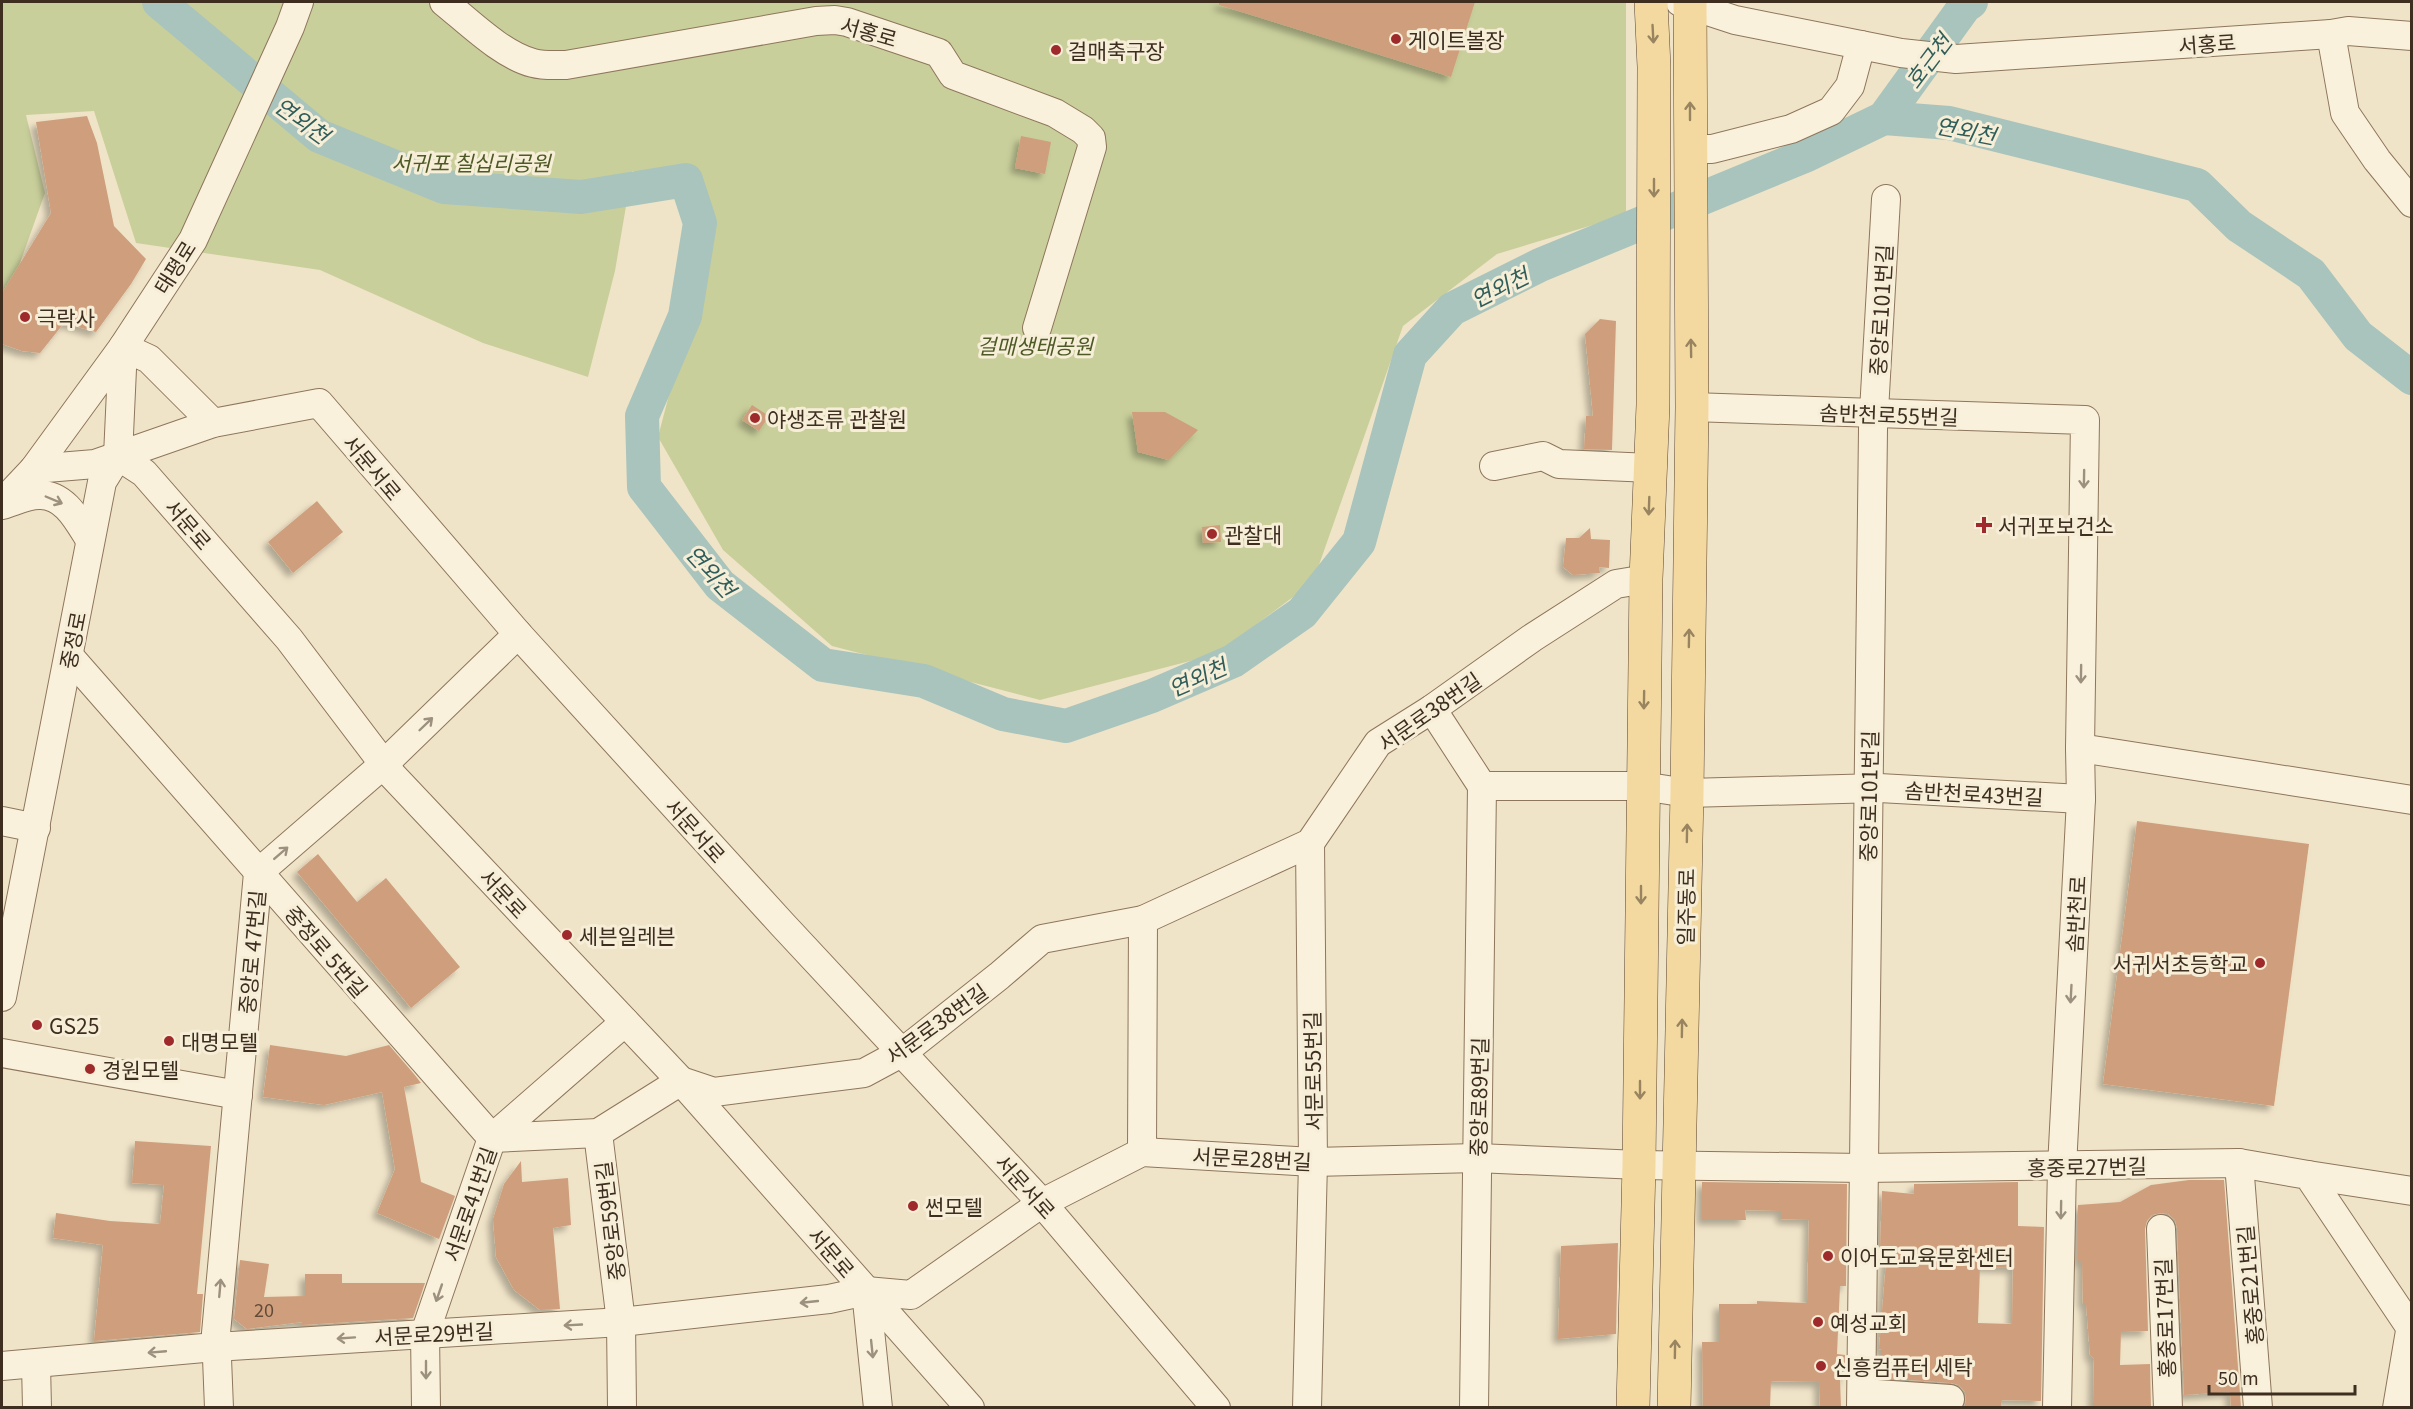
<svg xmlns="http://www.w3.org/2000/svg" width="2413" height="1409" font-family="Georgia,'Noto Sans KR',serif">
	<defs>
		<filter id="shadow"><feDropShadow dx="-5" dy="5" stdDeviation="3" flood-color="#0004"/></filter>
	</defs>
	<rect width="100%" height="100%" fill="#f0e4c8"/>
	<polygon fill="#c9cf9b" points="2,2 1626,2 1626,215 1497,254 1403,326 1313,582 1217,654 1040,700 832,646 723,550 658,437 702,269 695,173 632,171 615,271 588,377 483,343 320,270 136,243 94,111 26,115 45,193 21,260 2,333"/>
	<g fill="none" stroke-linecap="round" stroke-linejoin="round">
		<g stroke="#a9c4bc" stroke-width="34">
			<polyline points="159,2 319,136 444,187 581,197 686,180 700,223 685,316 642,416 644,487 720,585 823,665 924,681 1003,714 1066,726 1152,696 1233,661 1302,613 1359,542 1410,355 1452,309 1540,265 1807,155 1884,118 1949,123 2197,185 2239,226 2311,274 2358,336 2412,378"/>
			<polyline points="1884,118 1965,6 1971,2"/>
		</g>
	</g>
	<g fill="#cf9f7d" fill-rule="evenodd" filter="url(#shadow)">
		<polygon points="1219,2 1475,2 1451,77 1219,5"/>
		<polygon points="87,116 97,143 114,226 146,259 131,284 96,332 64,323 40,353 22,351 2,344 2,293 51,213 36,122"/>
		<polygon points="1021,136 1051,142 1045,174 1015,168"/>
		<polygon points="1600,319 1616,321 1612,450 1584,449 1586,416 1593,416 1585,334"/>
		<polygon points="752,405 769,416 759,431 742,420"/>
		<polygon points="1132,412 1165,412 1198,430 1169,460 1138,452"/>
		<polygon points="317,501 343,532 293,573 268,542"/>
		<polygon points="1220,525 1221,542 1203,543 1202,527"/>
		<polygon points="1590,528 1591,539 1610,540 1609,568 1599,567 1600,573 1573,575 1563,567 1566,538 1579,538"/>
		<polygon points="2137,821 2309,844 2274,1106 2103,1084"/>
		<polygon points="318,854 357,902 386,878 460,967 411,1008 297,872"/>
		<polygon points="270,1045 346,1056 389,1045 414,1074 421,1083 404,1087 421,1182 455,1196 439,1239 377,1213 395,1169 382,1092 324,1105 263,1097"/>
		<polygon points="135,1141 211,1146 197,1294 203,1294 200,1332 94,1341 103,1245 53,1238 56,1213 110,1221 160,1224 164,1185 132,1183"/>
		<polygon points="521,1161 522,1182 568,1178 571,1225 553,1228 560,1309 540,1310 514,1290 496,1257 493,1219 504,1184"/>
		<polygon points="2189,1180 2224,1180 2241,1407 2231,1407 2230,1392 2184,1395 2177,1228 2175,1220 2168,1214 2161,1213 2152,1215 2147,1221 2145,1229 2148,1331 2121,1332 2120,1365 2150,1364 2151,1407 2093,1407 2094,1359 2090,1355 2086,1304 2083,1304 2082,1262 2078,1262 2078,1205 2120,1202 2151,1185"/>
		<polygon points="1702,1182 1847,1184 1846,1286 1840,1286 1837,1354 1845,1355 1845,1379 1840,1379 1841,1407 1820,1407 1819,1382 1771,1381 1770,1407 1703,1407 1702,1342 1719,1342 1719,1304 1757,1304 1757,1301 1807,1303 1809,1220 1781,1219 1781,1211 1745,1210 1746,1220 1702,1220"/>
		<path d="M2018 1182V1226L2044 1227 2041 1401 2001 1400V1407H1964L1966 1401 1965 1392 1959 1385 1951 1383 1882 1378V1350L1879 1349 1887 1249H1880L1882 1191 1914 1194V1184ZM1980 1267 2013 1268 2012 1324 1978 1323Z"/>
		<polygon points="1618,1243 1616,1334 1558,1339 1561,1246"/>
		<polygon points="240,1260 269,1264 264,1297 305,1296 305,1274 342,1274 342,1283 425,1283 413,1318 302,1325 302,1322 247,1329 234,1319"/>
	</g>
	<g fill="none" stroke-linecap="round" stroke-linejoin="round">
		<defs>
			<g id="minor">
				<path d="M444 2C469 22 502 55 533 63 544 66 554 65 566 65L816 21 835 20 847 22 939 53 953 75 1055 113 1083 130 1091 138 1092 147 1037 328"/>
				<polyline points="1680,2 1735,20 1901,53 1956,59 2331,34 2348,31 2412,36"/>
				<polyline points="2331,34 2345,113 2377,160 2412,203"/>
				<polyline points="1690,149 1712,149 1791,129 1831,111 1850,86 1861,45"/>
				<polyline points="1692,407 2085,420 2080,748 2081,799 2062,1167 2057,1408"/>
				<polyline points="213,423 149,359 123,347 118,456 144,473 289,639 392,775 681,1081 970,1408"/>
				<polyline points="1494,466 1543,456 1559,464 1651,468"/>
				<polyline points="34,469 95,464 213,423 319,403 518,634 782,924 1042,1203 1216,1408"/>
				<polyline points="2,503 34,469 123,347 193,240 290,27 299,2"/>
				<path d="M2 505C13 502 27 495 39 495 65 494 78 521 90 540"/>
				<polyline points="69,656 492,1138"/>
				<polyline points="1432,709 1482,786"/>
				<polyline points="2080,748 2412,800"/>
				<polyline points="2,821 36,828"/>
				<polyline points="2,997 102,482 118,456"/>
				<polyline points="2,1053 238,1095"/>
				<polyline points="598,1133 621,1322 622,1408"/>
				<polyline points="492,1138 598,1133 681,1081 714,1092 864,1073 903,1052 999,976 1042,939 1143,920 1310,843 1378,743 1432,709 1532,638 1616,584 1646,579"/>
				<polyline points="1142,1152 1143,920"/>
				<polyline points="2239,1163 2258,1408"/>
				<polyline points="2308,1175 2412,1191"/>
				<polyline points="2161,1229 2168,1408"/>
				<polyline points="866,1291 878,1408"/>
				<polyline points="36,1364 37,1408"/>
				<polyline points="2,1366 215,1347 621,1322 829,1299 866,1291 911,1295 1042,1203 1142,1152 1313,1162 1477,1158 1639,1165 1863,1168 2239,1163 2308,1175 2412,1330"/>
				<polyline points="1862,1393 1950,1399"/>
				<polyline points="219,1408 216,1333 258,873 384,764 518,634"/>
				<polyline points="426,1408 425,1333 492,1138 625,1022"/>
				<polyline points="1307,1408 1313,1162 1310,843"/>
				<polyline points="1474,1408 1482,786 1642,786 1687,793 1879,788 2081,799"/>
				<polyline points="1861,1408 1873,429 1886,199"/>
				<polyline points="2397,1408 2412,1319"/>
			</g>
			<g id="major">
				<polyline points="1633,1408 1639,1165 1646,579 1653,405 1654,67 1651,2"/>
				<polyline points="1674,1408 1687,793 1692,407 1690,2"/>
			</g>
		</defs>
		<use href="#minor" stroke="#8d765c" stroke-width="30"/>
		<use href="#major" stroke="#5b4430" stroke-width="34"/>
		<use href="#minor" stroke="#faf1dc" stroke-width="28"/>
		<use href="#major" stroke="#f3d9a0" stroke-width="33"/>
	</g>
	<defs><path id="oneway-shaft" d="M-6 0H5M1.5-3L5.5 0L1.5 3" fill="none" stroke-width="1.6" stroke-linecap="round" stroke-linejoin="round" transform="scale(1.5)"/></defs>
	<g stroke="#988460">
		<use href="#oneway-shaft" transform="translate(1653 34) rotate(87)"/>
		<use href="#oneway-shaft" transform="translate(1690 111) rotate(-90)"/>
		<use href="#oneway-shaft" transform="translate(1654 188) rotate(90)"/>
		<use href="#oneway-shaft" transform="translate(1691 348) rotate(-91)"/>
		<use href="#oneway-shaft" transform="translate(1649 506) rotate(92)"/>
		<use href="#oneway-shaft" transform="translate(1689 638) rotate(-89)"/>
		<use href="#oneway-shaft" transform="translate(1644 700) rotate(91)"/>
		<use href="#oneway-shaft" transform="translate(1687 833) rotate(-89)"/>
		<use href="#oneway-shaft" transform="translate(1641 895) rotate(90)"/>
		<use href="#oneway-shaft" transform="translate(1682 1028) rotate(-89)"/>
		<use href="#oneway-shaft" transform="translate(1640 1090) rotate(90)"/>
		<use href="#oneway-shaft" transform="translate(1675 1349) rotate(-89)"/>
	</g>
	<g stroke="#9c907e">
		<use href="#oneway-shaft" transform="translate(2084 479) rotate(91)"/>
		<use href="#oneway-shaft" transform="translate(54 500) rotate(23)"/>
		<use href="#oneway-shaft" transform="translate(2081 674) rotate(91)"/>
		<use href="#oneway-shaft" transform="translate(426 724) rotate(-44)"/>
		<use href="#oneway-shaft" transform="translate(281 853) rotate(-41)"/>
		<use href="#oneway-shaft" transform="translate(2071 994) rotate(93)"/>
		<use href="#oneway-shaft" transform="translate(2061 1210) rotate(91)"/>
		<use href="#oneway-shaft" transform="translate(220 1288) rotate(-85)"/>
		<use href="#oneway-shaft" transform="translate(439 1293) rotate(109)"/>
		<use href="#oneway-shaft" transform="translate(809 1302) rotate(174)"/>
		<use href="#oneway-shaft" transform="translate(573 1325) rotate(177)"/>
		<use href="#oneway-shaft" transform="translate(346 1338) rotate(176)"/>
		<use href="#oneway-shaft" transform="translate(872 1349) rotate(84)"/>
		<use href="#oneway-shaft" transform="translate(157 1352) rotate(175)"/>
		<use href="#oneway-shaft" transform="translate(426 1370) rotate(90)"/>
	</g>
	<g fill="#9e2a2b" stroke="#f7eed8" stroke-width="2">
		<circle cx="1396" cy="39" r="6"/>
		<circle cx="1056" cy="50" r="6"/>
		<circle cx="25" cy="317" r="6"/>
		<circle cx="755" cy="418" r="6"/>
		<path d="M1981 516h6v6h6v6h-6v6h-6v-6h-6v-6h6z"/>
		<circle cx="1212" cy="534" r="6"/>
		<circle cx="567" cy="935" r="6"/>
		<circle cx="2260" cy="963" r="6"/>
		<circle cx="37" cy="1025" r="6"/>
		<circle cx="169" cy="1041" r="6"/>
		<circle cx="90" cy="1069" r="6"/>
		<circle cx="913" cy="1206" r="6"/>
		<circle cx="1828" cy="1256" r="6"/>
		<circle cx="1818" cy="1322" r="6"/>
		<circle cx="1821" cy="1366" r="6"/>
	</g>
	<g text-anchor="middle" dominant-baseline="central" stroke-width="6" stroke-linejoin="round" paint-order="stroke">
		<g font-size="18" fill="#624a37">
			<text x="264" y="1309">20</text>
		</g>
		<g font-size="21" fill="#3d2e20" stroke="#f7eed8">
			<text transform="translate(869 31) rotate(16)">서홍로</text>
			<text transform="translate(2207 43) rotate(-4)">서홍로</text>
			<text transform="translate(174 267) rotate(-58)">태평로</text>
			<text transform="translate(1880 310) rotate(-87)">중앙로101번길</text>
			<text transform="translate(1889 414) rotate(2)">솜반천로55번길</text>
			<text transform="translate(373 467) rotate(50)">서문서로</text>
			<text transform="translate(189 524) rotate(49)">서문로</text>
			<text transform="translate(72 640) rotate(-79)">중정로</text>
			<text transform="translate(1429 711) rotate(-35)">서문로38번길</text>
			<text transform="translate(1974 793) rotate(3)">솜반천로43번길</text>
			<text transform="translate(1868 796) rotate(-89)">중앙로101번길</text>
			<text transform="translate(696 830) rotate(48)">서문서로</text>
			<text transform="translate(504 893) rotate(47)">서문로</text>
			<text transform="translate(1685 907) rotate(-89)">일주동로</text>
			<text transform="translate(2075 914) rotate(-87)">솜반천로</text>
			<text transform="translate(327 951) rotate(49)">중정로 5번길</text>
			<text transform="translate(251 952) rotate(-85)">중앙로 47번길</text>
			<text transform="translate(936 1023) rotate(-36)">서문로38번길</text>
			<text transform="translate(1312 1071) rotate(-91)">서문로55번길</text>
			<text transform="translate(1478 1097) rotate(-89)">중앙로89번길</text>
			<text transform="translate(1252 1158) rotate(3)">서문로28번길</text>
			<text transform="translate(2087 1166) rotate(-1)">홍중로27번길</text>
			<text transform="translate(1026 1186) rotate(48)">서문서로</text>
			<text transform="translate(469 1204) rotate(-71)">서문로41번길</text>
			<text transform="translate(609 1221) rotate(-97)">중앙로59번길</text>
			<text transform="translate(832 1252) rotate(49)">서문로</text>
			<text transform="translate(2249 1285) rotate(-95)">홍중로21번길</text>
			<text transform="translate(2164 1318) rotate(-92)">홍중로17번길</text>
			<text transform="translate(434 1333) rotate(-3)">서문로29번길</text>
		</g>
		<g font-size="21" fill="#3d2e20" stroke="#f7eed8" text-anchor="start">
			<text x="1408" y="39">게이트볼장</text>
			<text x="1068" y="50">걸매축구장</text>
			<text x="37" y="317">극락사</text>
			<text x="767" y="418">야생조류 관찰원</text>
			<text x="1998" y="525">서귀포보건소</text>
			<text x="1224" y="534">관찰대</text>
			<text x="579" y="935">세븐일레븐</text>
			<text x="2248" y="963" text-anchor="end">서귀서초등학교</text>
			<text x="49" y="1025">GS25</text>
			<text x="181" y="1041">대명모텔</text>
			<text x="102" y="1069">경원모텔</text>
			<text x="925" y="1206">썬모텔</text>
			<text x="1840" y="1256">이어도교육문화센터</text>
			<text x="1830" y="1322">예성교회</text>
			<text x="1833" y="1366">신흥컴퓨터 세탁</text>
		</g>
		<g font-size="21" font-style="italic" fill="#4d5a26" stroke="#f7eed8">
			<text x="471" y="162">서귀포 칠십리공원</text>
			<text x="1035" y="345">걸매생태공원</text>
		</g>
		<g font-size="22" font-style="italic" fill="#2f5d5a" stroke="#f7eed8">
			<text transform="translate(1927 60) rotate(-53)">호근천</text>
			<text transform="translate(303 119) rotate(36)">연외천</text>
			<text transform="translate(1966 129) rotate(11)">연외천</text>
			<text transform="translate(1499 286) rotate(-26)">연외천</text>
			<text transform="translate(712 570) rotate(48)">연외천</text>
			<text transform="translate(1197 676) rotate(-24)">연외천</text>
		</g>
	</g>
	<rect width="2413" height="1409" fill="none" stroke="#3d2e20" stroke-width="6"/>
	<path d="M2209 1385v9h146v-9" fill="none" stroke="#3d2e20" stroke-width="3"/>
	<text x="2218" y="1385" font-size="18" fill="#3d2e20" stroke="#f7eed8" stroke-width="4.5" paint-order="stroke">50 m</text>
</svg>
